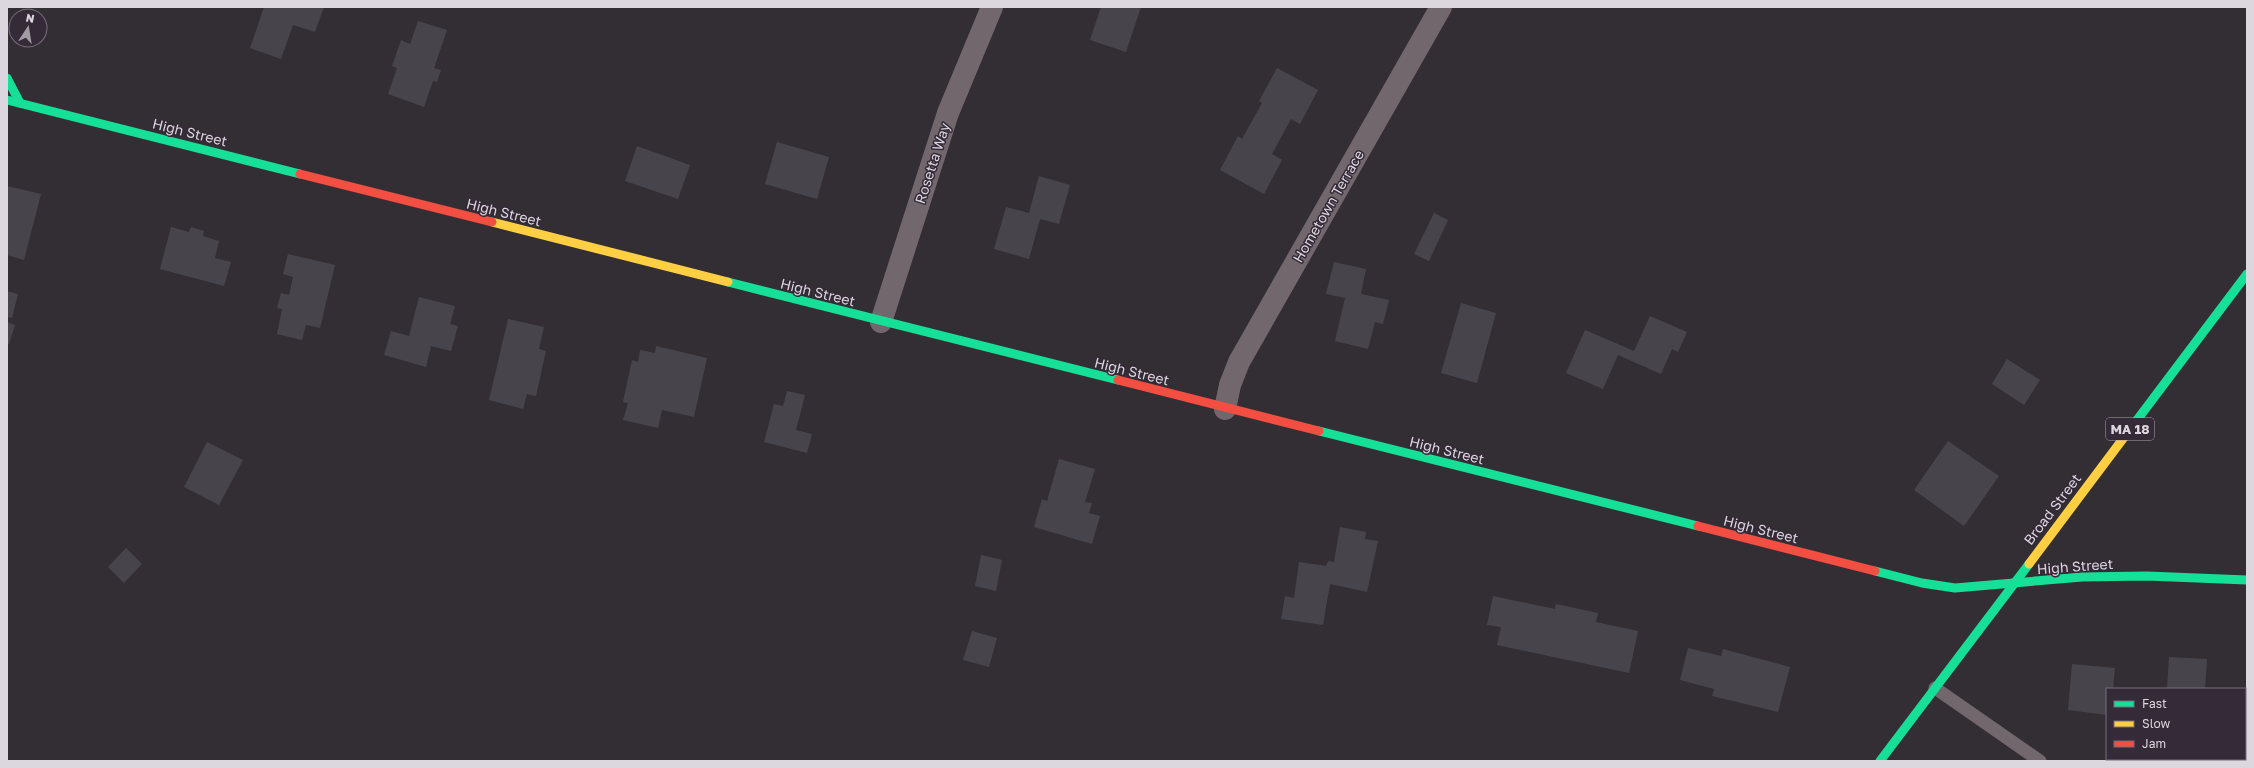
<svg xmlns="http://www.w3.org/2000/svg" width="2254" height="768" font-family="'Golos Text',sans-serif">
	<rect width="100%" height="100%" fill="#332e34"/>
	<g fill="#47454b">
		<polygon points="264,7 324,7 315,32 293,25 281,59 250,48"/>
		<polygon points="1101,7 1141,7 1126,52 1090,40"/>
		<polygon points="418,21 447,30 434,68 441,70 437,82 433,81 424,107 388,94 397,68 392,66 401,40 410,44"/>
		<polygon points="1277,68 1318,90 1300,124 1291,119 1272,154 1282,160 1264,194 1220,170 1238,136 1242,139 1262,103 1259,101"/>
		<polygon points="777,142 829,157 817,199 765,184"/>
		<polygon points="637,146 690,165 678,199 625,181"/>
		<polygon points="1039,176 1070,185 1059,224 1040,219 1029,259 994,249 1006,207 1029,213"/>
		<polygon points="7,186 41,194 24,260 7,255"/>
		<polygon points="1434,213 1448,220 1429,261 1414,254"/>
		<polygon points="171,227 189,232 191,227 204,231 203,236 219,241 215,258 231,262 224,286 160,269"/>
		<polygon points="288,254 335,265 320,328 306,325 302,340 277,334 282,309 277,308 281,293 289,295 293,277 283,274"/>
		<polygon points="1334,262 1366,269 1361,294 1389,300 1383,324 1375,322 1368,349 1335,341 1345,298 1326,294"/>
		<polygon points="7,291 18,294 12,318 7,317"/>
		<polygon points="419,297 455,306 450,324 458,326 451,351 431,346 426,367 384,355 391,331 409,336"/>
		<polygon points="1461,303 1496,313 1477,383 1441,373"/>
		<polygon points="1650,316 1687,332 1678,352 1672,349 1661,374 1618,355 1603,389 1566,373 1585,330 1634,351"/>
		<polygon points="508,319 544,327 539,349 546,351 536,396 527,394 523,409 489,400"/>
		<polygon points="7,322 15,325 9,344 7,344"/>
		<polygon points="656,346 707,358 694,417 662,410 658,428 623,420 628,403 623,402 632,360 638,362 640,350 655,353"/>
		<polygon points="2007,359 2040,380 2024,405 1992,384"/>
		<polygon points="787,391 805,395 796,430 812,434 807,453 764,442 774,404 783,406"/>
		<polygon points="1948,441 1999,476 1964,526 1914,490"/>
		<polygon points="207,442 243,460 219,505 184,487"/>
		<polygon points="1059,459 1095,469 1085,502 1092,503 1089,513 1100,516 1092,544 1034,527 1042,499 1047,501"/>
		<polygon points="1340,527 1366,532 1365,539 1378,541 1367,592 1330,584 1323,625 1281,619 1285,596 1294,598 1299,562 1326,566 1328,561 1334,562"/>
		<polygon points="126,548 142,564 124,583 108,567"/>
		<polygon points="981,555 1002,560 996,591 975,586"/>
		<polygon points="1493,596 1555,609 1556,604 1598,613 1596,622 1638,631 1629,673 1497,645 1501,627 1487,625"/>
		<polygon points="972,631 997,638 989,667 963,660"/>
		<polygon points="1688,648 1721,656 1723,649 1790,667 1778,712 1712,696 1714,689 1680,680"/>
		<polygon points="2169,657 2207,659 2205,689 2167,689"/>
		<polygon points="2072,664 2115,668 2113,689 2107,689 2107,715 2068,710"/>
	</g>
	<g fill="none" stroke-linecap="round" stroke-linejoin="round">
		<polyline stroke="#71676d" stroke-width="13" points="1935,688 2040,761"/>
		<g stroke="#71676d" stroke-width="22">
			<polyline points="881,322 948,113 992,7"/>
			<polyline points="1225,409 1230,385 1239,362 1441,7"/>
		</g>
		<g stroke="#16e098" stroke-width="9">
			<polyline points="7,78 20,103"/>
			<polyline points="7,100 300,174"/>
			<polyline points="728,282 1118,380"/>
			<polyline points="2134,424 2247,274"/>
			<polyline points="1319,431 1698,526"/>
			<polyline points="1875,571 1922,583 1955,588 2082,577 2147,576 2247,580"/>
			<polyline points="1880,761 2029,564"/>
		</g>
		<g stroke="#ffcf43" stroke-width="9">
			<polyline points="492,222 728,282"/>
			<polyline points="2029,564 2134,424"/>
		</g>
		<g stroke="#f24e42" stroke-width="9">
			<polyline points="300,174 492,222"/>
			<polyline points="1118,380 1319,431"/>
			<polyline points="1698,526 1875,571"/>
		</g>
	</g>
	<g text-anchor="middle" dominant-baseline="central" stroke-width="3" stroke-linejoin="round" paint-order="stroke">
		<rect fill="#352a38" stroke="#aaa2ad" stroke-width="1" x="2106" y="418" width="48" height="22" rx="3"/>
		<g font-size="13" font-weight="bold" fill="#dcd6df">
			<text x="2130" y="429">MA 18</text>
		</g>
		<g font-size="14" fill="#dcd6df" stroke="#352a38">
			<text transform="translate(190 132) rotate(14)">High Street</text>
			<text transform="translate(932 163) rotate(-72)">Rosetta Way</text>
			<text transform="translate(1328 206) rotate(-60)">Hometown Terrace</text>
			<text transform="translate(504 212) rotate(14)">High Street</text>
			<text transform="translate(818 292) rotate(14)">High Street</text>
			<text transform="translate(1132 371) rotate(14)">High Street</text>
			<text transform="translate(1447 450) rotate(14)">High Street</text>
			<text transform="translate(2052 509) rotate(-53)">Broad Street</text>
			<text transform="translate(1761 529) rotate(14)">High Street</text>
			<text transform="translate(2075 566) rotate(-4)">High Street</text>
		</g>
	</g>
	<rect width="2254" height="768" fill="none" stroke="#dcd6df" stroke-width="16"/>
	<rect x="2106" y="688" width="140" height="72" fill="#352a38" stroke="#786f7b"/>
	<rect x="2114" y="701" width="20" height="6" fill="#16e098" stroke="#786f7b"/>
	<text x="2142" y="708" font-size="12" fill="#dcd6df">Fast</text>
	<rect x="2114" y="721" width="20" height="6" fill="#ffcf43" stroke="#786f7b"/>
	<text x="2142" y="728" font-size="12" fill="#dcd6df">Slow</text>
	<rect x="2114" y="741" width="20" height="6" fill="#f24e42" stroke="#786f7b"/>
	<text x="2142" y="748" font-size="12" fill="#dcd6df">Jam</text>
	<g transform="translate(28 28) rotate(12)"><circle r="19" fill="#352a38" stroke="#786f7b"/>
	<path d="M0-3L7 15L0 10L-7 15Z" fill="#a19ba3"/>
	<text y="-6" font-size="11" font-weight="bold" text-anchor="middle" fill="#dcd6df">N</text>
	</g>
</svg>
